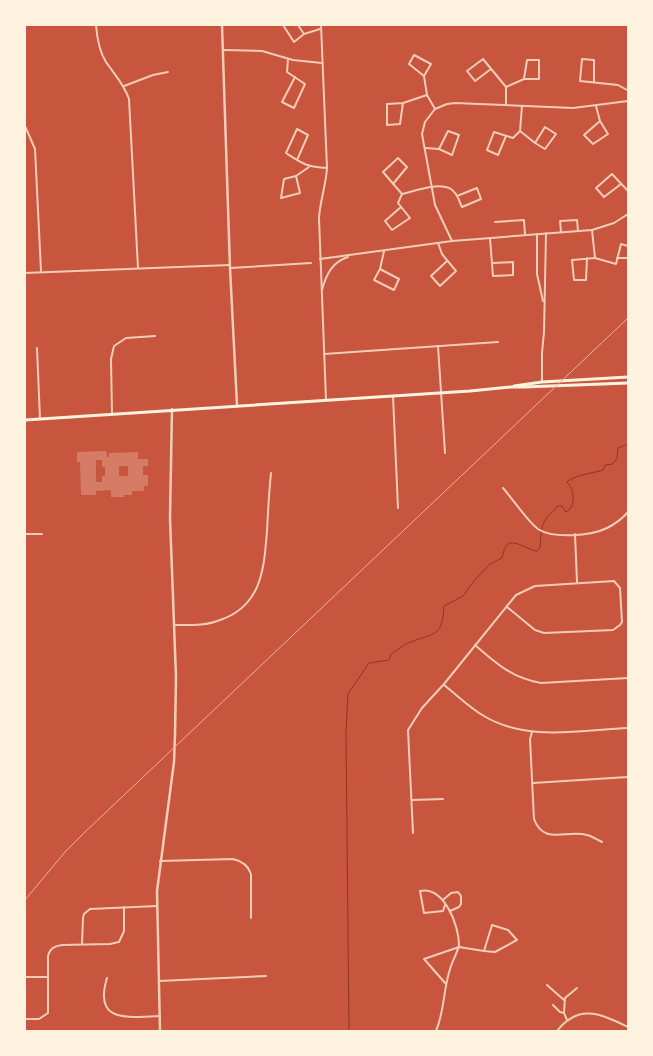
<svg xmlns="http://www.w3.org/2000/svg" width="653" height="1056" font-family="Manrope,sans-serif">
	<rect width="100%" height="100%" fill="#c8553d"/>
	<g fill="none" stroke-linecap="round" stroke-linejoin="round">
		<path stroke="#8f3625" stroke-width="1" d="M349 1031 346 731 348 694 369 663 389 660 391 654C398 650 404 644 411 642 436 632 442 637 444 606L463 596 473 582 490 564 502 558C503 554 504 549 506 546 512 537 529 551 537 551L540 548C541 539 540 527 546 519 549 513 554 513 557 506H562L566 512C576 507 575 490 567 482L568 481C579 474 590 474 603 470L605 465 613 464 617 458 618 448 628 444"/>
	</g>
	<path fill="#d67c66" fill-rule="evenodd" d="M106 451 107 457H109V453L138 452V459H148V466H143V475H148V486H144V491H132V495H124V497H111V490L96 491V495H81L80 462H77V452ZM96 460H102V467H105V476H102V482H96ZM119 466H128V476H119Z"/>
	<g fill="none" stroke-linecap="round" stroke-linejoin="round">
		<g stroke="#f1ccb7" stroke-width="2">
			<path d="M96 25C97 38 99 51 106 62 115 75 124 84 129 99L138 268"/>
			<polyline points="283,25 294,42 304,34 320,29"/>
			<polyline points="298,25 304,34"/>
			<path d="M321 25 327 168C326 185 320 201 319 218L326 400"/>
			<polyline points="223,50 262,51 293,60 322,63"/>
			<polyline points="288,59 287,72 305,84 294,108 282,102 295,77"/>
			<polyline points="491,69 475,81 467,71 483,59 506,87 506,105"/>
			<polyline points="424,76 431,64 414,55 409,64 424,76 427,95"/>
			<polyline points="594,82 594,60 582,59 580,81 618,85 627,90"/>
			<polyline points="124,86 153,75 168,72"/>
			<polyline points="506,87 524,79 527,60 539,60 539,79 524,79"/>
			<polyline points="628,88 628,97"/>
			<polyline points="403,103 400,124 387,125 387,104 403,103 427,95 435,109"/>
			<polyline points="596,106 600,121 584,135 593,144 608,134 600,121"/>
			<polyline points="25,126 35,149 41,271"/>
			<polyline points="520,131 535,143 545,127 556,134 545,149 535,143"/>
			<polyline points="506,136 498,155 487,150 494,132 513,138 520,131 522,106"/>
			<polyline points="425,148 439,149 452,155 459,135 448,131 439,149"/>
			<path d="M297 160 308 135 297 129 286 153C303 164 307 167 327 168"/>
			<polyline points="296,176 284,179 281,198 300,193 296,176 309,167"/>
			<path d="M393 184 407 167 398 158 383 172 402 194C415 191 446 179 455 193 458 196 460 203 462 207L481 199 477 188 457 196"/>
			<polyline points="621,184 604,197 596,188 612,174 628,191"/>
			<polyline points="401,207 385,221 392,230 410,218 398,203 402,194"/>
			<polyline points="495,222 524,220 525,235"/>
			<polyline points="561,232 560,221 577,220 578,231"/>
			<polyline points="537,234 537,274 543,301"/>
			<polyline points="490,238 493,276 513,275 513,262 492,263"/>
			<polyline points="452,241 435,205 422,134 425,122 435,109 447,104 455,103 573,108 628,101"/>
			<polyline points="438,243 442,254 456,271 440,286 431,276 447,261"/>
			<polyline points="587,258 586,280 574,280 572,260 595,258 592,230"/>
			<polyline points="595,258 616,264 621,244 628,246"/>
			<polyline points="617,258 628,258"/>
			<polyline points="320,259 452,241 592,230 614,223 628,214"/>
			<polyline points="230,268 311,263"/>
			<polyline points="380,269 399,279 394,290 374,280 380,269 384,251"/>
			<polyline points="25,273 230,265"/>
			<path d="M322 290C326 275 332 262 348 257"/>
			<polyline points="438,346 445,453"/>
			<polyline points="37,348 40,419"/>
			<polyline points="324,354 498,342"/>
			<polyline points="542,381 542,353 544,332 546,233"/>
			<polyline points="393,396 398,508"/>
			<polyline points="112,414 111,359 114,346 126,338 155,336"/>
			<path d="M503 488C512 498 528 522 538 529 553 539 591 536 607 528 615 524 622 519 628 512"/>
			<polyline points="25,534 42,534"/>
			<polyline points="575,534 577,582"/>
			<path d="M174 625C190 625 206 626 220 620 262 606 264 568 267 531 268 511 269 492 271 473"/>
			<path d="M475 645C497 664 512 678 541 683L628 678"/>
			<path d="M444 685C457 695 470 708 484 716 527 742 581 730 628 728"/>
			<path d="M532 732 530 739 534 819C544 846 567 829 587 835 592 836 597 840 602 842"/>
			<polyline points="533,783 628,777"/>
			<polyline points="412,800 443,799"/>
			<polyline points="413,833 408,730 422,708 444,684 516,595 535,586 614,581 620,588 622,622 620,625 613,630 544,633 535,630 507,607"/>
			<path d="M160 861 233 859C242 861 248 865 251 874V918"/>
			<polyline points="443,900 451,893 458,892 461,896 461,904 459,907 450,911"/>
			<polygon points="492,925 508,930 517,940 495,952 484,951"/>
			<polyline points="82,944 83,918 84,914 90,909 157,906"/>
			<polyline points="25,977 48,977"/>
			<path d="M107 978C93 1024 128 1017 160 1016"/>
			<polyline points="159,981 266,976"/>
			<polyline points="446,984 424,959 459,947 484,951"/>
			<polyline points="547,985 564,1000"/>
			<polyline points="553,1005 560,1012 564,1013 567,1020"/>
			<polyline points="564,1013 565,998 577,988"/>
			<path d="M25 1019H39L48 1013V956C50 948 55 946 62 945L110 944 119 942 124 931V907"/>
			<path d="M436 1031C445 1010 443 988 451 966 453 960 458 951 459 945 459 925 444 886 420 891L424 913 443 911 445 905"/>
			<path d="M557 1031C579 1003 601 1014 628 1027"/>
		</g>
		<g stroke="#f1ccb7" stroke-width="2.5">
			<polyline points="222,25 230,268 237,405"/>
			<polyline points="160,1031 157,891 174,762 175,735 176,677 170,518 172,409"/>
		</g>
		<g stroke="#fff3e0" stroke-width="3">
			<polyline points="514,386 542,382 628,377"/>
			<polyline points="25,420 470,391 511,387 524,387 628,383"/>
		</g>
		<polyline stroke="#e9b49f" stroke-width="1" points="25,900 65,852 85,832 628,318"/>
	</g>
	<rect width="653" height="1056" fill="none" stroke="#fff3e0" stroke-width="52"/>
</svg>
